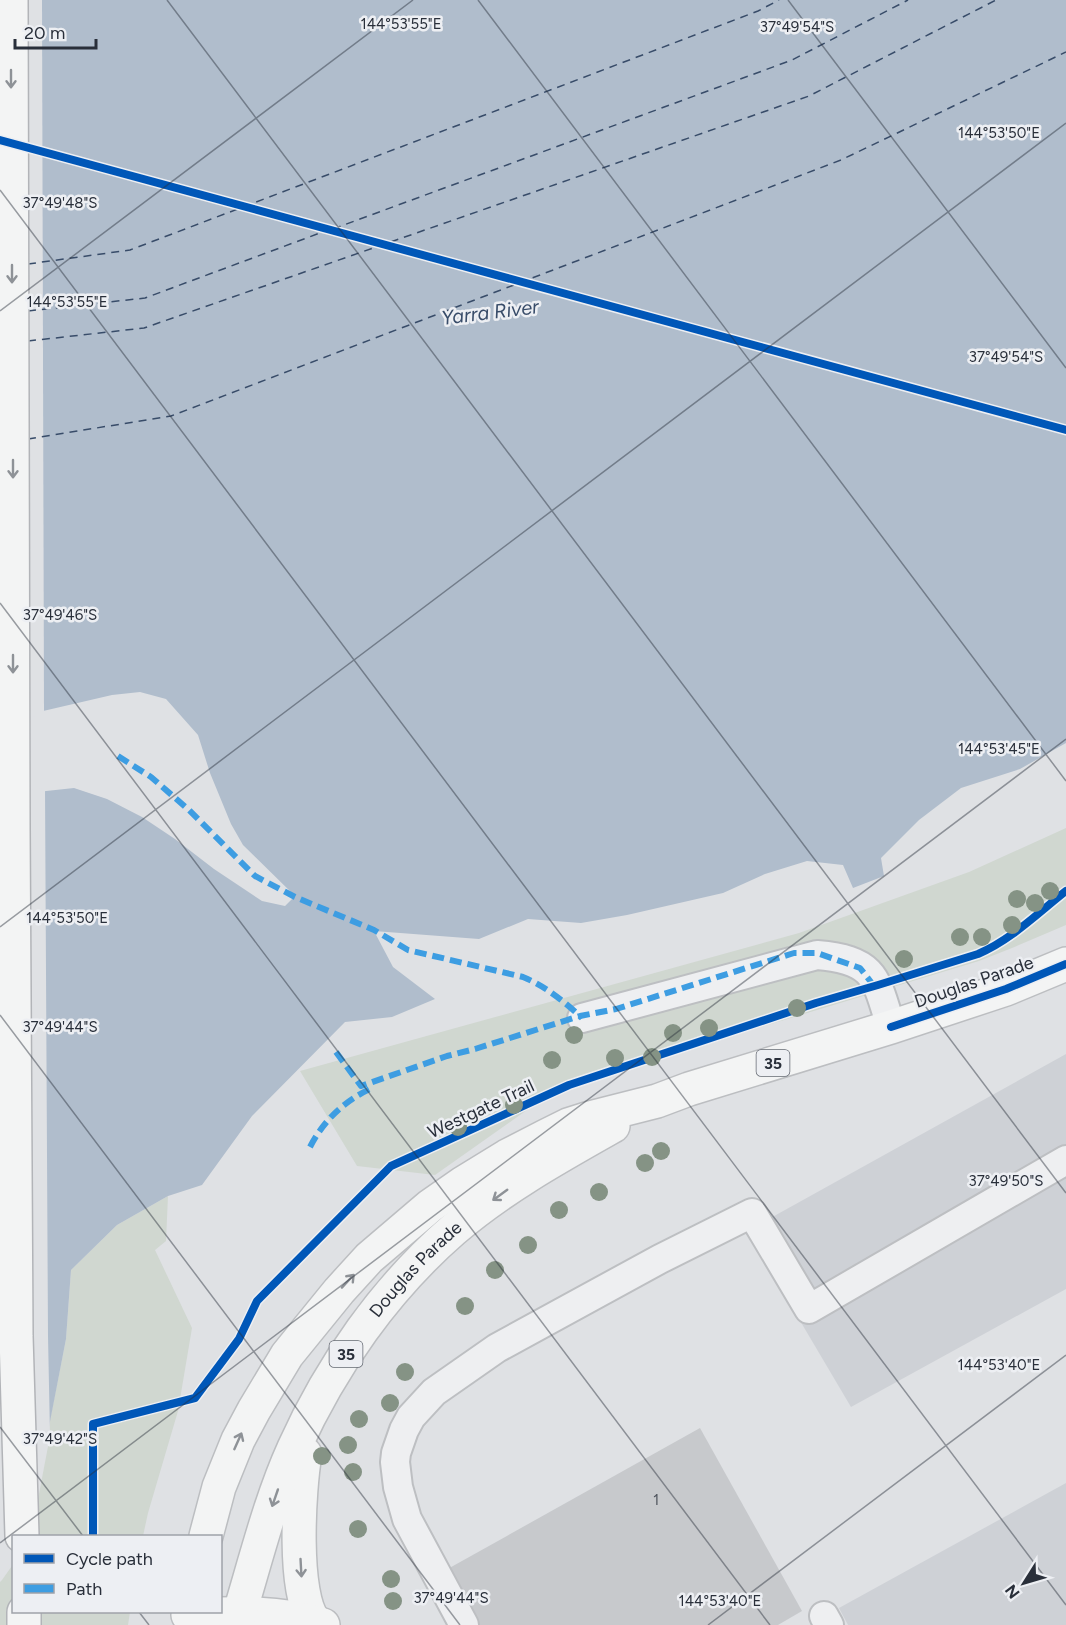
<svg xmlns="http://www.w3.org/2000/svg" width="1066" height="1625" font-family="Figtree,sans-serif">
	<rect width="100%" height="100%" fill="#dfe1e4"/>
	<g fill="#ced1d6">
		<polygon points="1066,1054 1066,1289 851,1407 747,1231"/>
		<polygon points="1066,1483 1066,1625 848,1625 839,1608"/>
	</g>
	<g fill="#d0d7d0">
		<polygon points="1066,828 1066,925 1012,948 979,961 569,1085 534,1105 435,1175 357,1166 300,1071 799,933 969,872"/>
		<polygon points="168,1196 166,1241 155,1250 192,1328 178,1411 148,1513 143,1536 27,1536 66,1339 71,1270 117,1225"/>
		<polygon points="13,1556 14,1612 130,1612 128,1625 0,1625 0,1575"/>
	</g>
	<polygon fill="#b0bdcc" points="0,0 1066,0 1066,743 1020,769 961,788 919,820 881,858 884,876 853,888 843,865 807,861 765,874 723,893 627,915 581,923 528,919 479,939 374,931 393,967 435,999 392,1017 345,1022 252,1116 202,1185 168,1196 117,1225 71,1270 66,1339 28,1535 0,796 74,788 107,799 142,817 175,839 214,869 262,901 285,906 295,896 243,845 231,824 210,773 198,735 166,699 140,692 112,695 0,721"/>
	<g fill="#dfe1e4">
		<polygon points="0,0 42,0 44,714 0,724"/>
		<polygon points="45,788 48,1336 50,1436 31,1536 14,1536 14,1563 2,1580 0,1582 0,793"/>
	</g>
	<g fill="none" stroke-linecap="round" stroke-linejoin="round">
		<g stroke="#384c69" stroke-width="1.5" stroke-dasharray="8 6" stroke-linecap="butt">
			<polyline points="27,147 520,281"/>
			<polyline points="333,229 792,60 908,0"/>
			<polyline points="28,264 130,250 758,11 779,0"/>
			<polyline points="525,282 1066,430"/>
			<polyline points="28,311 145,298 328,230"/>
			<polyline points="28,341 144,328 809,96 996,0"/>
			<polyline points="28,439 171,416 841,160 1066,52"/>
		</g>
	</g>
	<polygon fill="#c7c9cc" points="700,1428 802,1611 778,1625 474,1625 444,1571"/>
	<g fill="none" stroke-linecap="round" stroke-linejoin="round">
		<defs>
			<g id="minor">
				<path d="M582 1018 817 955C875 960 876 977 891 1027"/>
				<polyline points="824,1616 829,1625"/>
				<polyline points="464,1625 407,1519 398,1487 395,1462 396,1453 404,1430 411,1417 434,1392 497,1348 660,1259 752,1213 809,1309 1066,1160"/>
			</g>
			<g id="major">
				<path d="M305 1454C299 1488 292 1597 315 1622"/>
				<polyline points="206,1536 219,1487 238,1440 254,1410 287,1355 339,1291 369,1258 430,1206 463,1183 507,1156 546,1136 568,1125 590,1118 657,1101 689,1089 891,1027 1006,989 1066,964"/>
				<path d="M188 1615C233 1613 280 1611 323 1625"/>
				<path id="s1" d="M236 1625C254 1567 269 1503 294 1448 331 1366 385 1289 453 1230 502 1188 558 1157 613 1126"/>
			</g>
			<g id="highway">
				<polyline points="11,0 13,828 16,1336 22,1536"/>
				<polyline points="24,1612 24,1625"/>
			</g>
		</defs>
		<use href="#minor" stroke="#bdbfc2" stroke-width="32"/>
		<use href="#major" stroke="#bcbec1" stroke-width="36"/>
		<use href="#highway" stroke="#b2b4b8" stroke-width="36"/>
		<use href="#minor" stroke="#eeeff1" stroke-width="28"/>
		<use href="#major" stroke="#f3f4f4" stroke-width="33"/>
		<use href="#highway" stroke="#f3f4f4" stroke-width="33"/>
		<g stroke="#3d9de2" stroke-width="6" stroke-dasharray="12 6" stroke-linecap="butt">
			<path d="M118 756 151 777 189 810 255 876 295 897 374 930 408 950 523 977C545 986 565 1002 582 1018"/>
			<polyline points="336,1052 361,1086 447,1056 475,1049 580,1016 616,1009 794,953 817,953 860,968 874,986"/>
			<path d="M310 1147C324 1120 344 1101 372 1088"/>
		</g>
		<defs>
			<g id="cycleway">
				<polyline points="0,140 1066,430"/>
				<polyline points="891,1027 1006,989 1066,964"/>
				<path d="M93 1536V1424L195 1398 239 1339 257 1301 391 1166 569 1085 816 1003 878 985 978 954C1011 940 1038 913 1066 891"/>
			</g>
		</defs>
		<use href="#cycleway" stroke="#edeff3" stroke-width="11"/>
		<use href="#cycleway" stroke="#0057b8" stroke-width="8"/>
	</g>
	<g fill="#859385">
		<circle cx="1050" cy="891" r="9"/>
		<circle cx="1017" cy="899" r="9"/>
		<circle cx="1035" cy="903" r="9"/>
		<circle cx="1012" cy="925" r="9"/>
		<circle cx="960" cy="937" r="9"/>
		<circle cx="982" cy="937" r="9"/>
		<circle cx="904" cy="959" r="9"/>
		<circle cx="797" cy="1008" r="9"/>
		<circle cx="709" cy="1028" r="9"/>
		<circle cx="673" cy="1033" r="9"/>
		<circle cx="574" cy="1035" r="9"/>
		<circle cx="652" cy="1057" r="9"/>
		<circle cx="615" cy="1058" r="9"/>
		<circle cx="552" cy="1060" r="9"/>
		<circle cx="514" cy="1105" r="9"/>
		<circle cx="458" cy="1127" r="9"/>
		<circle cx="661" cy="1151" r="9"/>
		<circle cx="645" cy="1163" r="9"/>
		<circle cx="599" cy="1192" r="9"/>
		<circle cx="559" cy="1210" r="9"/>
		<circle cx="528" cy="1245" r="9"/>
		<circle cx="495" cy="1270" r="9"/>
		<circle cx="465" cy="1306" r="9"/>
		<circle cx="405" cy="1372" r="9"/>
		<circle cx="390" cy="1403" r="9"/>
		<circle cx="359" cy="1419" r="9"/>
		<circle cx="348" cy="1445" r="9"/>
		<circle cx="322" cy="1456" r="9"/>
		<circle cx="353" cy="1472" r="9"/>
		<circle cx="358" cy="1529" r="9"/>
		<circle cx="391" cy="1579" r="9"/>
		<circle cx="393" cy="1601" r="9"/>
	</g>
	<defs><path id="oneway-shaft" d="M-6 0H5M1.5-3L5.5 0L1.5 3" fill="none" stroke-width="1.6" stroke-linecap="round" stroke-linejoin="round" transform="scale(1.5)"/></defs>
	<g stroke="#8e9297">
		<use href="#oneway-shaft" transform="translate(11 79) rotate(90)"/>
		<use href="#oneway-shaft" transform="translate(12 274) rotate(90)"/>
		<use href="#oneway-shaft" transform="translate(13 469) rotate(90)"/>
		<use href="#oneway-shaft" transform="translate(13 664) rotate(90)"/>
		<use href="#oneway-shaft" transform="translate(500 1195) rotate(144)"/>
		<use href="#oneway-shaft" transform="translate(348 1281) rotate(-47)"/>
		<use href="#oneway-shaft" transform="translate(238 1441) rotate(-66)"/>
		<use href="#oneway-shaft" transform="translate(275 1498) rotate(109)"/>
		<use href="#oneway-shaft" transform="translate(301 1568) rotate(87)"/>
	</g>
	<path fill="none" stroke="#292f3a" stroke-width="1.5" stroke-opacity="0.45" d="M167 0 1066 1193M478 0 1066 781M788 0 1066 368M0 190 1066 1605M0 311 413 0M0 603 770 1625M0 927 1066 123M0 1015 460 1625M0 1427 83 1536M0 1543 1066 739M139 1612 149 1625M708 1625 1066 1355"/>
	<g text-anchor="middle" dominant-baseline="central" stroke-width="5" stroke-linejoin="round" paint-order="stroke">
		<g font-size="15" fill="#51565f">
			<text x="656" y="1500">1</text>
		</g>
		<g fill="#edeff3" stroke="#646972" stroke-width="1.5">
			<rect x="756.5" y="1050" width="33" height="26" rx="4.5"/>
			<rect x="329.5" y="1341" width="33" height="26" rx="4.5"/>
		</g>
		<g font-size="16" font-weight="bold" fill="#292f3a">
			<text x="773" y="1063">35</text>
			<text x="346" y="1354">35</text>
		</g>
		<g font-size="18" fill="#292f3a" stroke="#edeff3">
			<text transform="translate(974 982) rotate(-19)">Douglas Parade</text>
			<text transform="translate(481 1109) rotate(-25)">Westgate Trail</text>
			<text stroke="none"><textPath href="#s1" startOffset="404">Douglas Parade</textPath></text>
		</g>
		<g font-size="20" font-style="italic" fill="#384c69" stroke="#edeff3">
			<text transform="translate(490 312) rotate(-7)">Yarra River</text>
		</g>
	</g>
	<g font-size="15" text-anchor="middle" fill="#292f3a" stroke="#edeff3" stroke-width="5" stroke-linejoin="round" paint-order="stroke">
		<text x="401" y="29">144°53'55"E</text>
		<text x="797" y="32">37°49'54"S</text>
		<text x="999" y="138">144°53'50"E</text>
		<text x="60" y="208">37°49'48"S</text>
		<text x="67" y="307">144°53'55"E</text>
		<text x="1006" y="362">37°49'54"S</text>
		<text x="60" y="620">37°49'46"S</text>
		<text x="999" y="754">144°53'45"E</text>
		<text x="67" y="923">144°53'50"E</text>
		<text x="60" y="1032">37°49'44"S</text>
		<text x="1006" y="1186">37°49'50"S</text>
		<text x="999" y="1370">144°53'40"E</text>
		<text x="60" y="1444">37°49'42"S</text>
		<text x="451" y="1603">37°49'44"S</text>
		<text x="720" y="1606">144°53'40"E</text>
	</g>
	<rect x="12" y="1535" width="210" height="78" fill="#edeff3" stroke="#9fa2a9" stroke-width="1.5"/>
	<rect x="24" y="1554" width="30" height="9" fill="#0057b8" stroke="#9fa2a9" stroke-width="1.5"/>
	<text x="66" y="1565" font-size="18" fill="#292f3a">Cycle path</text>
	<rect x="24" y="1584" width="30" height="9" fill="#3d9de2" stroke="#9fa2a9" stroke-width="1.5"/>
	<text x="66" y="1595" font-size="18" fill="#292f3a">Path</text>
	<g transform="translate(1024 1583) rotate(233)" stroke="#edeff3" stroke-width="4.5" paint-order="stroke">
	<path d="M0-4.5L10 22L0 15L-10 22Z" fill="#292f3a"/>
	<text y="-9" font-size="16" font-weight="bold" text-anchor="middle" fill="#292f3a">N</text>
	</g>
	<path d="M15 39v9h81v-9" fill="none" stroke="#292f3a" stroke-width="3"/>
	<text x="24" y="39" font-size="18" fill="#292f3a" stroke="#edeff3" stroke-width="4.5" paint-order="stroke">20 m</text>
</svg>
